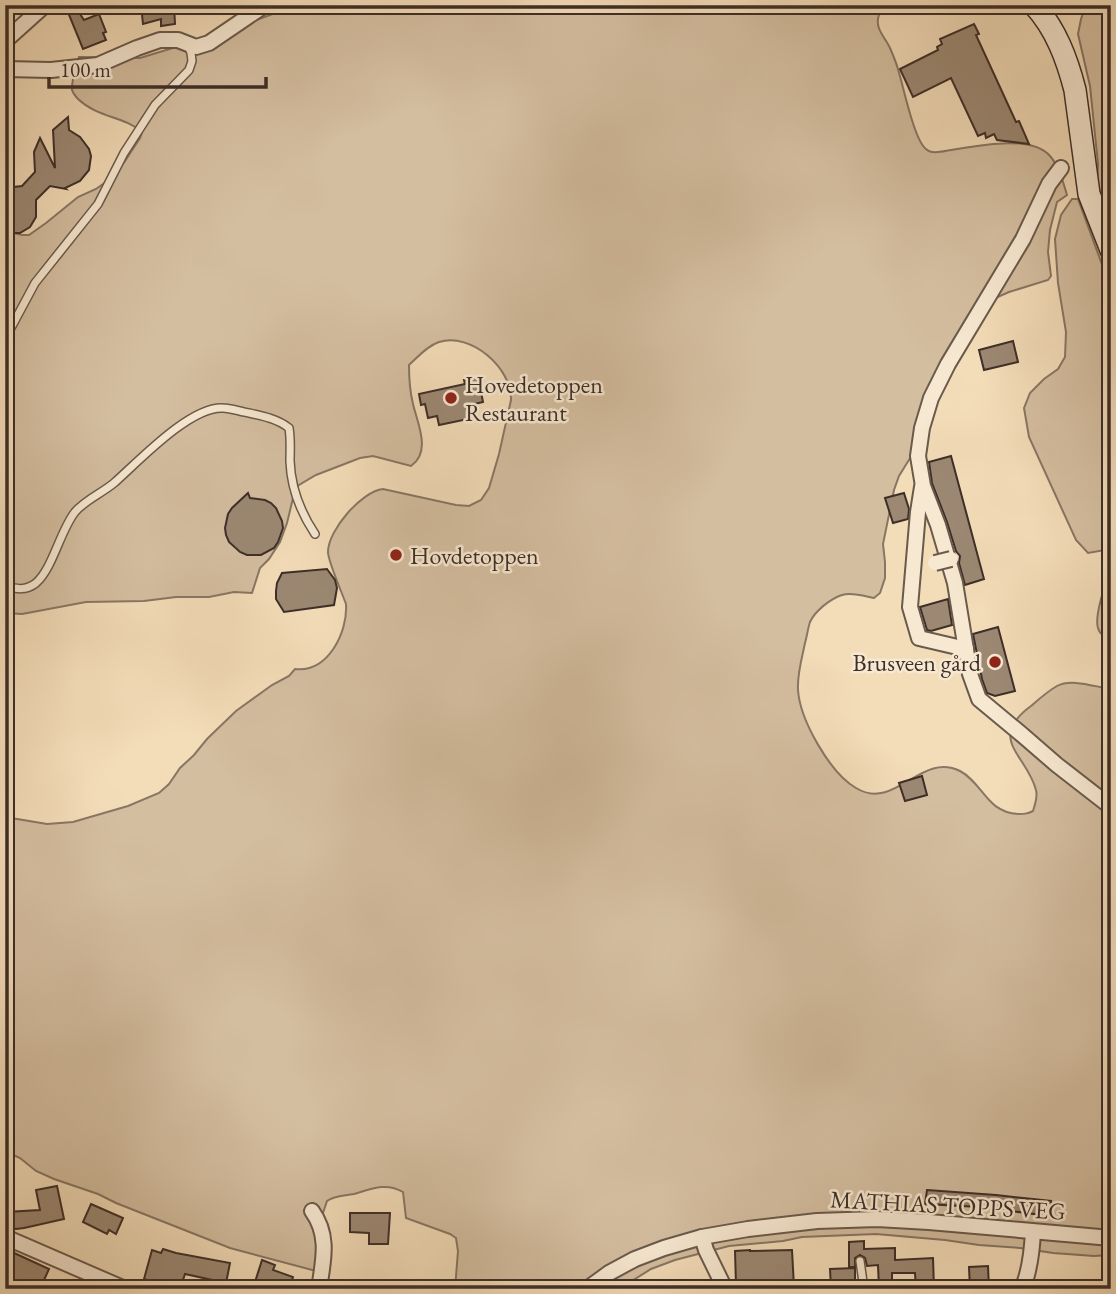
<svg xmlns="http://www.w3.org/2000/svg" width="1116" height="1294" font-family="'EB Garamond',serif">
	<rect width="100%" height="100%" fill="#f3dcb8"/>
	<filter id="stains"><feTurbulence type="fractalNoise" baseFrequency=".00286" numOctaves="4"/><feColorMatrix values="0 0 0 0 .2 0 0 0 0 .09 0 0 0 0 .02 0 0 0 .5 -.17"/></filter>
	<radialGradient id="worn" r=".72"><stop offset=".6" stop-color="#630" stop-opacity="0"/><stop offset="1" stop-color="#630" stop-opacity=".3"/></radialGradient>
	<g fill="#d4bea0" stroke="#887664" stroke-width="2">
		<path d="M297 5H894L879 15C874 28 885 37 890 48 893 55 896 62 898 69 903 85 914 140 926 149 932 155 944 151 951 150 976 146 1031 134 1050 156 1059 166 1063 182 1067 195L1057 202 1050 230 1048 252 1051 276 1048 280 1009 292 993 299 971 328 912 455 899 476 894 490 883 544 885 562V578L880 593 874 598C864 596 852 592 842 595 830 599 815 611 810 622 808 628 807 636 805 643 802 658 797 674 798 690 800 720 830 773 856 788 895 812 921 751 960 771 983 783 986 812 1018 814 1024 814 1027 814 1033 811 1035 804 1038 797 1036 790 1027 755 986 739 1031 706 1039 699 1048 691 1057 686 1072 678 1095 687 1111 689V1255L1094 1256 1053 1253 1020 1248 979 1245 945 1240 876 1234 802 1237 783 1241 729 1246 675 1260 651 1269 619 1289H455L458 1251 456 1238 450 1234 406 1218 403 1192C386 1182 371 1189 354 1194 344 1196 335 1195 327 1201L323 1213 320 1266 316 1271 230 1248 116 1203 98 1194 54 1179 36 1171 20 1158 5 1151V817L47 824 73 822 128 806 159 793 169 784 180 768 194 755 207 739 236 711 272 685 289 676 295 669C328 673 348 632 346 604 342 593 328 561 328 552 328 530 362 491 383 489L456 505 469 506 481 500 489 488 499 454 511 400C512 368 471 332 439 342 427 346 418 357 409 365 409 377 410 392 413 404 417 422 432 452 411 466L373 456 360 458 316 475 299 485 295 490 287 523 280 542 269 559 260 568 252 593 234 592 209 597H176L144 601 86 602 22 614 5 613V231L22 235H29L46 223 78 197 96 189 113 177 125 161 140 138 142 132C124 116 98 118 78 99 75 95 73 94 72 90 71 80 77 66 79 57L140 58 222 33Z"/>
		<polygon points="1086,5 1111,5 1111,226 1097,190 1098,164 1090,86 1078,34 1081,19"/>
		<polygon points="1072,199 1078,199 1111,289 1111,549 1088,553 1076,540 1029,437 1024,408 1030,393 1044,379 1058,369 1065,357 1066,332 1058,283 1055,239 1061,215"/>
		<path d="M1111 570V637C1104 636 1100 635 1098 628 1094 617 1106 580 1111 570Z"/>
	</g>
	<g fill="#9c8873" stroke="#3d2e28" stroke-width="2">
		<polygon points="65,5 74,5 84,20 99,14 106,32 103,33 106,40 83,49"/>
		<polygon points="141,5 174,5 175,24 161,26 161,19 143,24"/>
		<polygon points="974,24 979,34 976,35 1016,122 1019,121 1029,144 997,140 994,134 986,138 985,133 978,136 951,78 913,97 900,69 938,50 937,47 942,44 940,39"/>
		<polygon points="68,117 69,130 80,137 89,149 91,156 89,170 80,181 65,188 66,189 50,186 36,200 36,217 30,227 20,233 5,233 5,188 22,186 35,172 34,152 40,138 55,168 53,130"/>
		<polygon points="1013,341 1018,362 984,370 979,350"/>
		<polygon points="478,377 483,402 466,406 468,419 439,425 437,416 428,418 425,404 421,405 419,394 465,384 464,380"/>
		<polygon points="951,456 984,579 965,585 959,563 960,556 956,551 947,522 932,483 929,462"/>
		<polygon points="248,493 250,498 265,500 271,503 276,508 282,521 283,528 278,542 274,548 261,555 247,555 240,552 229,542 226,535 225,528 228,514 232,508"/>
		<polygon points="904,493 909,509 908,519 893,523 885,498"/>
		<polygon points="327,569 335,580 337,588 334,605 284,612 276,599 276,591 277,583 282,573"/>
		<polygon points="948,599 952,625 931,631 927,630 920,607"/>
		<polygon points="998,627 1015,691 995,696 987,693 982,679 973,634"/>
		<polygon points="922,776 927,795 905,801 899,783"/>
		<polygon points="57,1186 64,1219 24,1228 16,1229 8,1227 6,1212 40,1210 36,1190"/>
		<polygon points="927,1190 996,1195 1051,1201 1050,1216 980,1207 925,1204"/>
		<polygon points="91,1204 123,1218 116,1234 109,1230 107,1234 83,1222"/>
		<polygon points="350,1213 390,1213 388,1244 369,1244 369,1233 350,1232"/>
		<polygon points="864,1241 864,1249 895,1248 895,1260 933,1258 934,1289 916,1289 915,1273 892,1273 892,1288 879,1289 878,1265 867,1266 865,1258 860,1255 855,1258 855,1267 849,1267 849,1242"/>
		<polygon points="163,1249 176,1253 230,1263 226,1283 185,1274 180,1289 175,1289 144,1279 152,1250 161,1253"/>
		<polygon points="750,1250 750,1251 792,1250 794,1287 773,1288 773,1284 770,1284 736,1285 735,1251"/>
		<polygon points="12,1252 49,1269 40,1289 5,1289 12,1270 5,1267"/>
		<polygon points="262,1260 275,1265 273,1270 293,1277 289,1289 275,1289 255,1282"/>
		<polygon points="988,1266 989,1289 970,1289 969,1267"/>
		<polygon points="855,1268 855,1287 831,1288 830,1269"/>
	</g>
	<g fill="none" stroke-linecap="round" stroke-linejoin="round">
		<defs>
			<g id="lane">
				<polyline points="5,339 35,283 98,204 124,153 155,105 189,70 192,61 191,53 188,45"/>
				<path d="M5 586C16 589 26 591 36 583 53 568 60 531 75 512 85 500 102 493 114 483 138 462 190 406 223 408 231 408 241 412 249 413 263 416 278 419 289 428 291 440 290 450 290 461 291 488 301 513 315 534"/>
				<polyline points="860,1261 864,1289"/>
			</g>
			<g id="street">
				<polyline points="5,41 45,5"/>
				<polyline points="5,69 51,70 98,65 137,48 160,40 178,40 196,47 209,43 265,5"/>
				<polyline points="1061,168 1049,184 1023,239 948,364 931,398 922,428 918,456 923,486 938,525 955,583 970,674 979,699 1020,733 1057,765 1111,807"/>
				<polyline points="922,487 918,512 910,607 919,638 966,649"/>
				<path d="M312 1211C330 1236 323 1261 319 1289"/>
				<polyline points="5,1237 125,1289"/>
				<polyline points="702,1237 706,1250 725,1289"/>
				<polyline points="587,1289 609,1273 635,1259 664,1248 702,1237 748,1229 817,1221 877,1219 929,1222 1111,1238"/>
				<path d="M1022 1289C1030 1272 1032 1250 1033 1232"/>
			</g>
			<path id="secondary" d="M1034 5C1056 29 1067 59 1075 90L1089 194 1111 250"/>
		</defs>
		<use href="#lane" stroke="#6a5a4c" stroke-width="10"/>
		<use href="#street" stroke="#6a5a4c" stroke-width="18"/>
		<use href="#secondary" stroke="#3d2e28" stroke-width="24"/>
		<use href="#lane" stroke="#f7e8d1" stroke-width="7"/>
		<use href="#street" stroke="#f7e8d1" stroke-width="14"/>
		<use href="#secondary" stroke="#f7e8d1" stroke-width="21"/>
		<defs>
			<polyline id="street-bridge" points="935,563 951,559"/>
		</defs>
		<use href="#street-bridge" stroke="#6a5a4c" stroke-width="18" stroke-linecap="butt"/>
		<use href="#street-bridge" stroke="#f7e8d1" stroke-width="14"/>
	</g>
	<g fill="#8f2418" stroke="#f7e8d1" stroke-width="2.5">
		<circle cx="451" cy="398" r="7"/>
		<circle cx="396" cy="555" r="7"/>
		<circle cx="995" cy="662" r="7"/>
	</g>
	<g text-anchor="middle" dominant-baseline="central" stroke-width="5" stroke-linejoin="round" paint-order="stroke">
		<g font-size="24" fill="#3d2e28" stroke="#f7e8d1" text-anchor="start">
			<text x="465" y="384">Hovedetoppen<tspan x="465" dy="28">Restaurant</tspan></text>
			<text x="410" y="555">Hovdetoppen</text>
			<text x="981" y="662" text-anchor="end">Brusveen gård</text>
		</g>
		<g font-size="24" fill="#3d2e28" stroke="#f7e8d1">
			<text transform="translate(948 1205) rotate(3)">MATHIAS TOPPS VEG</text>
		</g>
	</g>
	<rect width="1116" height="1294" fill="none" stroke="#f3dcb8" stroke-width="28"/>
	<rect x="7" y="7" width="1102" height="1280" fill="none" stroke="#3d2e28" stroke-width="3.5"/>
	<rect x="14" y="14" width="1088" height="1266" fill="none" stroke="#3d2e28" stroke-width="2"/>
	<path d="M49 77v10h217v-10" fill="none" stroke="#3d2e28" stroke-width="3.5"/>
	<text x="60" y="77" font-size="21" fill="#3d2e28" stroke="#f7e8d1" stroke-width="5" paint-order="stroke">100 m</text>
	<rect width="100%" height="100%" filter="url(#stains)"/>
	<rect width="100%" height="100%" fill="url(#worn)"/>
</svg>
